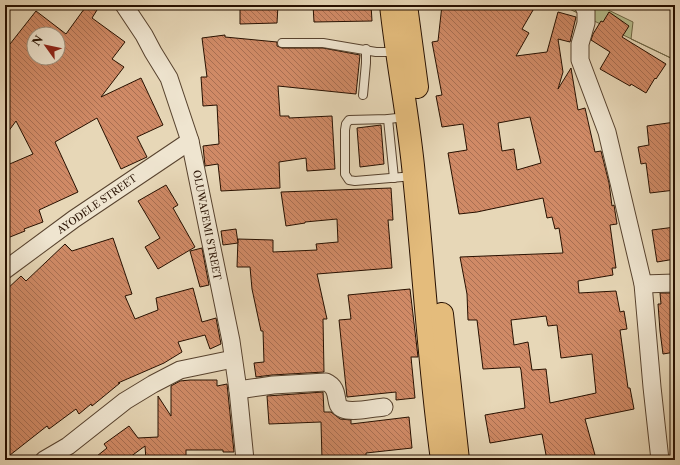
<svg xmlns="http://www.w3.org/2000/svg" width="680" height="465" font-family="'Libre Caslon Text',serif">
	<defs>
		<pattern id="building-back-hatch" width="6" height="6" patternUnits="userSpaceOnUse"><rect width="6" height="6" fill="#d08a66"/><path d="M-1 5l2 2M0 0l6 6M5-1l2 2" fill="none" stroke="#a96f52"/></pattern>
	</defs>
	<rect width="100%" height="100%" fill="#e7d7b7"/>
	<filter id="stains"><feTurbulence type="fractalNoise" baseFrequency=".005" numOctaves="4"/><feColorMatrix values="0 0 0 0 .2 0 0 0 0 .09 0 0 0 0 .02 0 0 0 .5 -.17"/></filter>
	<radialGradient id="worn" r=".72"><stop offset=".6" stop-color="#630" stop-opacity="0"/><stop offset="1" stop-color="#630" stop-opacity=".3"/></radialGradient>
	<polygon fill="#b7be8d" stroke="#6f6746" points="561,5 598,5 633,22 631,39 675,60"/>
	<g fill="url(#building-back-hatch)" stroke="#271000" fill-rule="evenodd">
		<path d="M87 5H90L97 10 92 18 125 42 112 59 124 67 101 97 141 78 163 125 137 137 147 157 121 169 97 118 55 142 78 192 39 210 43 222 24 229 25 231 10 237 9 236 5 238V166L33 154 16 121 5 136V41L10 44 36 11 66 34ZM34 34H58V58H34Z"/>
		<polygon points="240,5 278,5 277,23 240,24"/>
		<polygon points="313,5 371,5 372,21 314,22"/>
		<path d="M442 5H536L522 29 529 33 516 56 547 52 558 12 576 17 570 42 558 39 563 72 558 89 571 68 578 110 585 108 595 152 601 151 609 183 612 206 614 205 617 224 610 225 616 268H612L613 275 578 281 579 293 616 291 620 312 624 311 627 329 620 330 628 388H630L634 409 585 419 595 455 577 460H547L542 434 490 443 485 415 525 408 521 370 520 367 483 369 477 320H468L467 294 460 257 563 253 559 228 555 229 552 217 547 218 543 198 477 212 459 214 448 153 467 150 463 124 442 127 436 96 442 95 432 42 438 41ZM530 117 541 163 517 170 514 149 502 151 498 123ZM546 316 548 326 557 325 561 358 592 354 596 393 550 403 546 369 532 370 528 342 514 345 511 320Z"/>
		<polygon points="609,12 629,26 622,37 666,64 656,79 655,78 646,93 631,84 630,86 600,69 610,52 591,40 593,34 601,21 603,22"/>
		<polygon points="225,35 225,37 277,42 277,46 282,48 323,48 360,55 356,94 278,86 280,116 289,116 289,118 332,116 335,169 307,171 306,158 279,162 280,188 221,191 218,164 205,166 203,146 219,144 217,105 203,106 201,77 207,77 202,38"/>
		<polygon points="675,122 675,190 650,193 646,163 641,164 638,147 649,145 647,126"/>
		<polygon points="381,125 384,164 360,167 357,128"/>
		<polygon points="166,185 178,205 173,208 195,247 158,269 145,247 160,238 138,201"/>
		<polygon points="391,188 393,220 388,220 392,268 317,274 327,319 323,319 324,372 272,375 256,377 254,363 264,362 263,331 261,331 252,289 250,267 237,267 238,239 273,240 273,252 317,250 316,244 338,242 337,219 305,222 305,223 286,226 281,192"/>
		<polygon points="675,227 675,259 657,262 652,230"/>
		<polygon points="236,229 238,243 223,245 221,231"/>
		<polygon points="113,238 132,294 125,296 135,319 158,310 156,298 193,288 202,322 216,318 221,344 210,349 205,335 178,342 182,352 164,363 118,383 120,383 92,406 91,404 79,414 76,409 49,429 47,426 5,459 5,291 21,276 26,281 65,244 72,251"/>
		<polygon points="202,248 209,285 200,287 190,251"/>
		<polygon points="410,289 418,357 411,357 415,398 396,400 396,392 347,397 339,320 351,319 348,295"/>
		<polygon points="660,293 675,293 675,352 663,354 660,331 658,304 661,304"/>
		<polygon points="190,380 217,380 217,386 227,384 234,452 223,452 223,450 186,450 186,460 146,460 145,446 126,460 92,460 107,448 104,444 129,426 138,438 158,437 158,396 171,416 171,386 180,381"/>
		<polygon points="323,392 324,412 331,412 340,419 351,420 351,424 409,417 412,448 366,453 366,460 322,460 321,422 269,424 267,396"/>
	</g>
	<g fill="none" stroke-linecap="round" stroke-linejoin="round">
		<defs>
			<g id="lane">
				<polyline points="282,43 323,43 376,52 395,52"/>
				<polyline points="363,95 366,63 366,49"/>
				<polyline points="406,117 388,119 349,120 346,124 345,130 345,174 349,180 355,181 414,176"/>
				<polyline points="388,119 394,178"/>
			</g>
			<g id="street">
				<polyline points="124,5 144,35 153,52 169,78 190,141 231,341 238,390 245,460"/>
				<polyline points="583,5 586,11 586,23 580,44 580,60 607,132 643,284 652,387 660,460"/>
				<polyline points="5,270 74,219 190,141"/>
				<polyline points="643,284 675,283"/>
				<path d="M238 390 273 385 326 382C342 389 332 405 343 409 352 413 374 408 384 407"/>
				<polyline points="44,460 68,446 125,401 153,384 180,370 233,359"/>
			</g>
			<g id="primary">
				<path d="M391 5C397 62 409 119 414 176 424 271 429 366 442 460"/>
				<polyline points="406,5 417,87"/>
				<polyline points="442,314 458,460"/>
			</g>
		</defs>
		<use href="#lane" stroke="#57422e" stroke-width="10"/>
		<use href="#street" stroke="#57422e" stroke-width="19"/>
		<use href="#primary" stroke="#271000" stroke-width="24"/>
		<use href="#lane" stroke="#efe5d0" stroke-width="8"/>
		<use href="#street" stroke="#efe5d0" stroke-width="17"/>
		<use href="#primary" stroke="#e4bc7c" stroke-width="22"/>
	</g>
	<g text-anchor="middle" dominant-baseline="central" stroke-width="3" stroke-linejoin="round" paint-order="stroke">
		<g font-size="10" fill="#271000" stroke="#efe5d0">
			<text transform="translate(97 204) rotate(-35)">AYODELE STREET</text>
			<text transform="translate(207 225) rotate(79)">OLUWAFEMI STREET</text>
		</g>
	</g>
	<rect width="680" height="465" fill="none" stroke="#e7d7b7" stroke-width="20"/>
	<rect x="6" y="6" width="668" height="453" fill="none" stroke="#271000" stroke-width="2"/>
	<rect x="10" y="10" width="660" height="445" fill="none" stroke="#271000"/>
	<g transform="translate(46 46) rotate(303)"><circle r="19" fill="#efe5d0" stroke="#9f907d"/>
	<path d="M0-3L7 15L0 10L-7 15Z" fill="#8f2418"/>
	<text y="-6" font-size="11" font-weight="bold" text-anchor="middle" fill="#271000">N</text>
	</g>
	<rect width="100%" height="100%" filter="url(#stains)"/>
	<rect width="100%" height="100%" fill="url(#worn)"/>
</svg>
